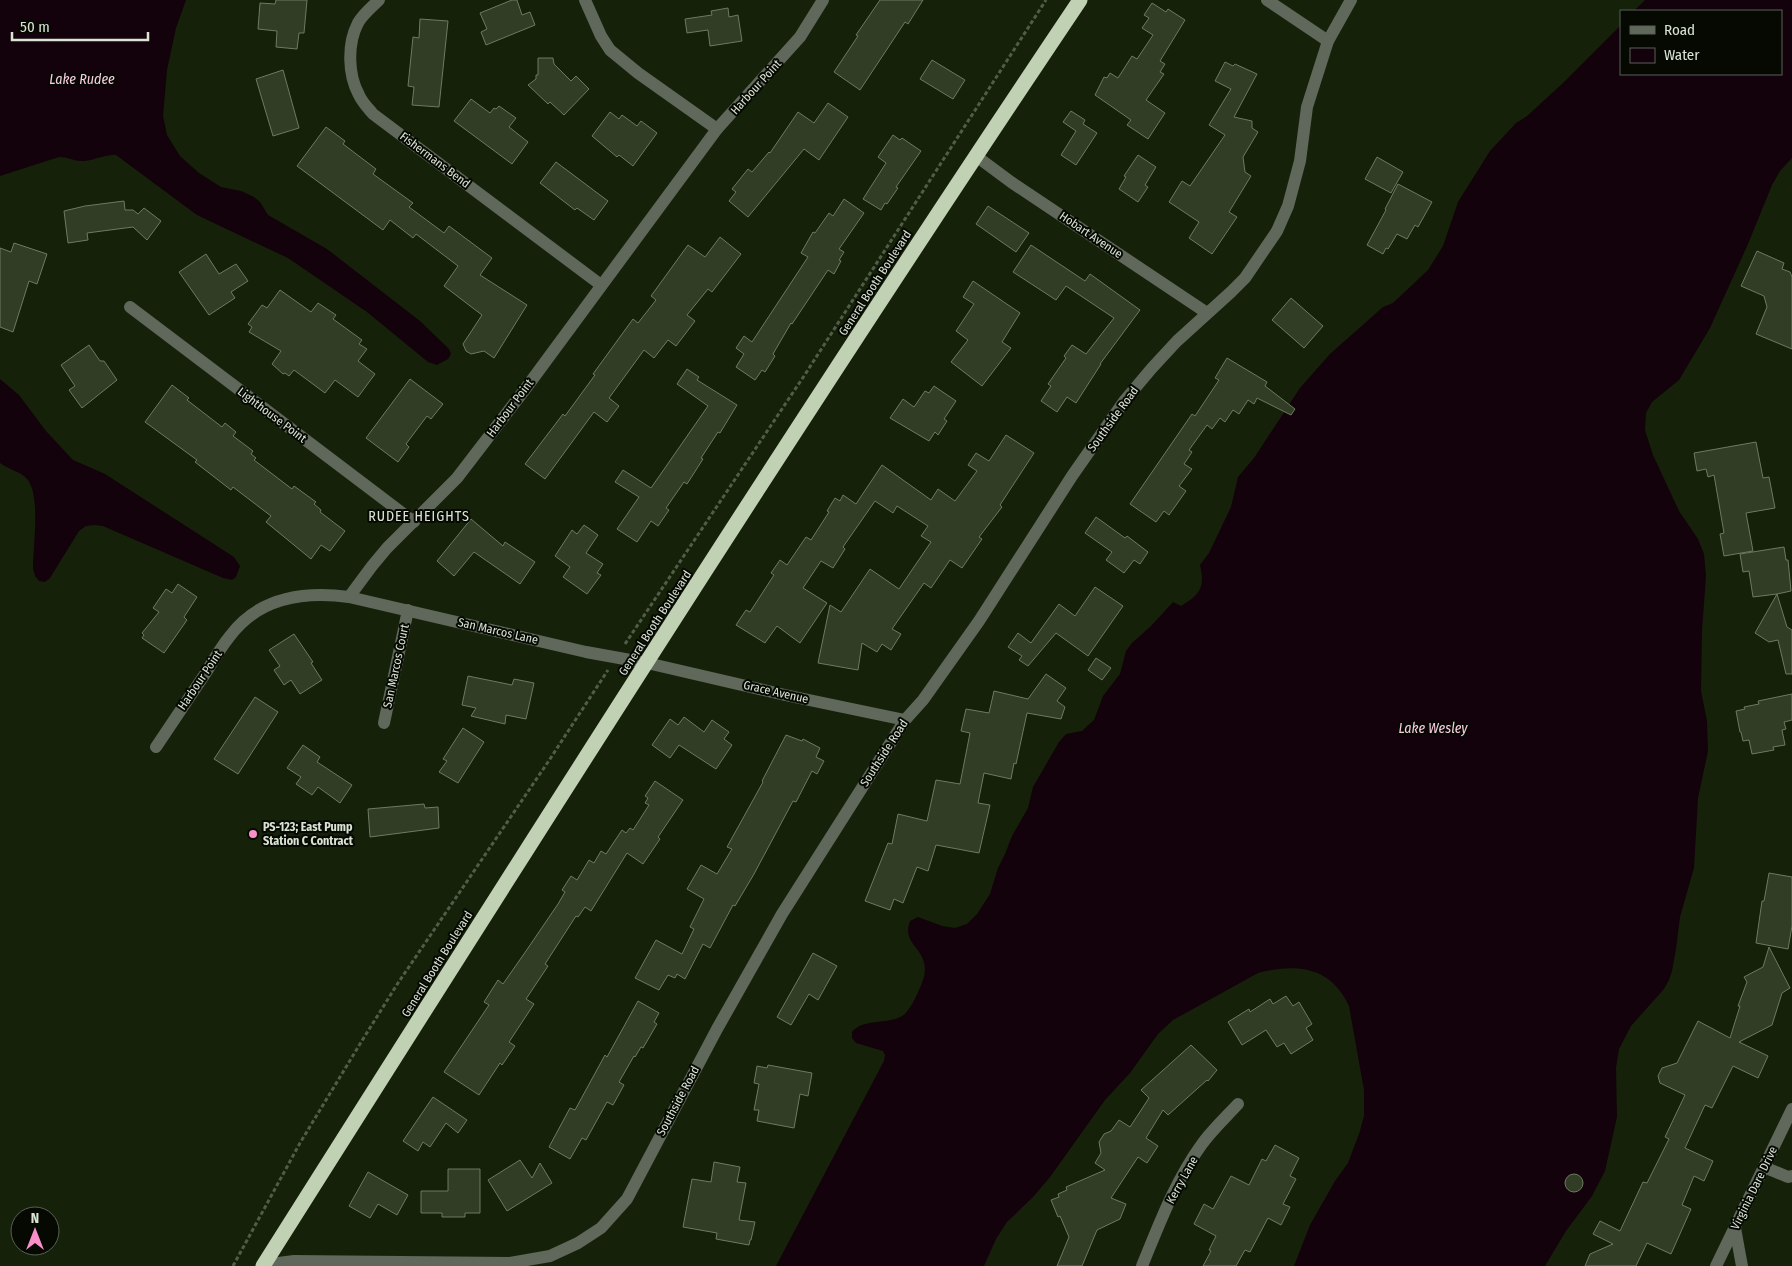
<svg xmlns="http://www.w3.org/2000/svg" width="1792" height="1266" font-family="'Fira Sans Condensed',sans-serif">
	<rect width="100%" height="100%" fill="#152109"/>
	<g fill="#13020b">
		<path d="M0 0H186L176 28 167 70 163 116 167 135 180 156 199 173 221 187 241 191 254 197 260 202 268 215 327 249 420 321 449 349 451 354 448 359 437 365 428 362 367 312 288 258 197 215 116 155C104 154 91 162 79 161 72 160 67 157 59 157L0 176Z"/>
		<path d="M1645 0H1792V158L1780 171 1772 185 1748 244 1710 328 1679 380 1652 402 1646 413 1645 430 1653 455 1679 511 1698 539 1704 554 1706 576 1702 630 1701 691 1707 721 1708 751 1698 798 1694 868 1680 917 1676 949 1672 971 1669 980 1664 989 1631 1026 1619 1049 1616 1068 1617 1117 1605 1171 1592 1196 1566 1231 1545 1266H1294L1310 1225 1335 1181 1348 1163 1360 1131 1364 1116V1090L1349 1006C1331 966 1296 963 1258 973L1173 1020 1158 1034 1130 1073 1105 1100 1050 1177 1033 1197 1007 1222 996 1239 984 1266H776L884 1061 885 1055 883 1051 856 1043 852 1038V1032C863 1018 887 1025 902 1016 910 1012 920 989 923 980 933 949 900 947 910 921L918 917 942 926 955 928 967 924 977 914 990 894 998 868 1005 854 1012 836 1028 808 1033 787 1059 742 1066 734 1082 731 1094 720 1103 696 1120 674 1126 651 1132 643 1151 626 1173 602 1181 606C1201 594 1205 587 1200 565L1209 553 1231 507 1238 477 1254 458 1300 388 1330 354 1383 307 1393 303 1428 270 1443 246 1458 202 1490 151 1516 123 1527 116 1562 84 1621 25V74H1781V11H1634Z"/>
		<path d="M0 379 19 395 46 431 73 460 105 474 234 557 240 566 236 577 232 580 223 578 103 526 94 525 86 526 79 531 50 578 45 582 39 581 35 576 33 568C33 546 41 495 27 479 20 471 9 470 0 463Z"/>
	</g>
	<g fill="#313e25" stroke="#6d7b60">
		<polygon points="276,0 307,0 304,33 299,33 297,49 276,47 277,31 258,29 260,3 275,4"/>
		<polygon points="512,0 517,0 522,15 530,12 535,25 486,45 481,32 487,29 480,13"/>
		<polygon points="880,0 923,0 908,24 905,22 860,90 834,72 858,36 856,35"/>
		<polygon points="1152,3 1166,12 1168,9 1185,20 1160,61 1165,64 1160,72 1164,74 1146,100 1165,113 1148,139 1127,125 1131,120 1095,95 1104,77 1107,78 1110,73 1118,78 1132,56 1137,59 1153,35 1142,28 1149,18 1144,15"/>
		<polygon points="728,8 729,17 738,15 742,41 710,46 708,30 687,33 685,19 712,15 711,11"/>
		<polygon points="420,19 448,21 439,107 412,105 414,87 408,86 413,37 419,38"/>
		<polygon points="538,58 553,58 554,64 571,81 576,76 589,89 564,115 550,102 548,104 528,85 536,79 536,75 538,75"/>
		<polygon points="932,60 965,80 953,99 920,79"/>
		<polygon points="1225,62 1233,66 1235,64 1257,74 1234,117 1252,121 1252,128 1258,132 1243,157 1245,172 1251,176 1229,212 1237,217 1212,254 1189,238 1199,222 1169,202 1182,181 1190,186 1225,135 1209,125 1231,89 1215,81"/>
		<polygon points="283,70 299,128 273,136 256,79"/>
		<polygon points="471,99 490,113 494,108 496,109 499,106 516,118 509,127 528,142 512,164 454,121"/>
		<polygon points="828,103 848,117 819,160 804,149 748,217 729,201 736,192 732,189 748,169 752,172 769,152 770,153 798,112 814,123"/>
		<polygon points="1071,111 1085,120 1083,124 1097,133 1076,165 1061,155 1076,131 1063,122"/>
		<polygon points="610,112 619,119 622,115 637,126 641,121 657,133 633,166 619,155 617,157 592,136"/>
		<polygon points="326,127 345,141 343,144 376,169 373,174 413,203 409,207 444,233 449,226 492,258 480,275 527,305 494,358 484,351 471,354 466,351 463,344 482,315 444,286 458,266 416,234 413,238 390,220 383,230 297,166"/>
		<polygon points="893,135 900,140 902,138 921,151 896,187 898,188 887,204 885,203 881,210 863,199 886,163 878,157"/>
		<polygon points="1138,155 1156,167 1145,185 1148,187 1138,202 1119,189 1126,177 1124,176"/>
		<polygon points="1377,157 1403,172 1391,193 1365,179"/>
		<polygon points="556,162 608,201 594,220 577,208 575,210 540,183"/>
		<polygon points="1398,184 1432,202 1418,227 1415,225 1407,239 1397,234 1388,249 1386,248 1383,254 1367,245 1386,210 1385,209"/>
		<polygon points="844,199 864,213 839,249 844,252 839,260 841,261 834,274 828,270 792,324 791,323 773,354 775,356 765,372 762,370 755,380 736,367 744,354 736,348 744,336 752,342 808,257 801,253 813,232 815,233 829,213 833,216"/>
		<polygon points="124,201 125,210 133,210 138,214 144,208 161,221 147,240 133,227 87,233 88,240 68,243 64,211 85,206"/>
		<polygon points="988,206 1029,233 1016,252 976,224"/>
		<polygon points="720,237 741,254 712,292 708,289 687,315 695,321 676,346 668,340 654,358 644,350 609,398 619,406 607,422 594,412 545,479 525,464 563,414 565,416 595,375 593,374 633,319 638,323 656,300 651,296 688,245 705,257"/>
		<polygon points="14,243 47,254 37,284 29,281 13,332 0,327 0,248 11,252"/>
		<polygon points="1031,245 1085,281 1090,274 1140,310 1100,364 1101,364 1076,403 1067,397 1057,412 1041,401 1051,386 1048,384 1066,358 1064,356 1072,345 1086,354 1114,318 1066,286 1056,300 1013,272"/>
		<polygon points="1757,251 1784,263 1782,269 1790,272 1792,277 1792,349 1756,334 1767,307 1764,296 1741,286"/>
		<polygon points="206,254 219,274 236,264 248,281 231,292 235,298 209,315 179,272"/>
		<polygon points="973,281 1020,313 1002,342 1011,348 982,386 951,362 968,340 956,331 974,304 963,297"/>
		<polygon points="280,290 311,312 318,303 336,315 333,319 362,340 359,344 367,349 358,361 375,374 358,397 335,380 325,393 294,370 289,376 285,373 283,374 272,364 281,351 249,332 252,327 248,324 262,305 267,308"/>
		<polygon points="1291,298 1323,326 1304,348 1272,320"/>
		<polygon points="89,345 100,361 104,361 117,380 82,408 69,390 75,386 61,365"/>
		<polygon points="1227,358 1267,382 1265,386 1295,409 1291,415 1257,398 1254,404 1248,400 1239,414 1233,410 1225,422 1220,418 1212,429 1207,425 1189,450 1192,452 1184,464 1192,469 1179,486 1186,491 1169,515 1164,511 1156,522 1130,504 1192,414 1195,416 1219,380 1215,378"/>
		<polygon points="687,369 699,377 697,380 737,405 720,433 718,432 701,458 703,459 687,484 684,482 666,508 669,510 658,526 651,521 637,542 617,529 639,497 615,482 623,470 651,488 708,406 677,384"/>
		<polygon points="410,379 443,404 431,419 427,416 406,444 409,447 398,462 366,438"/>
		<polygon points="172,385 189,398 187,400 222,427 225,423 236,432 233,436 253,451 251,454 256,458 254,460 292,489 294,486 316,502 314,504 321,510 320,512 345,531 330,551 321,545 311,559 266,522 271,516 233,487 231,490 195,462 197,460 145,422"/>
		<polygon points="934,386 956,401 944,419 947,421 938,435 935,432 929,441 890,418 903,399 914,407 925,391 929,393"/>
		<polygon points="1006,435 1034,453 1000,505 1002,507 979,537 982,539 962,568 950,560 931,588 924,583 892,629 901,634 891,650 882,644 877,652 862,643 858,670 818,663 830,605 841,612 870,569 899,589 931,542 921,536 928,526 897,506 893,513 875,501 843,547 845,549 833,568 821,561 803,588 827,603 800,643 777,626 765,643 736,625 746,610 750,612 774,575 771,573 780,560 787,565 806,537 811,540 829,512 827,511 835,498 840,501 843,495 856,504 882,465 931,500 938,489 955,501 977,471 968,465 976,453 989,461"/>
		<polygon points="1756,442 1763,478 1769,477 1775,508 1746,513 1753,551 1724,556 1720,534 1724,533 1714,475 1708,477 1706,469 1697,471 1694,453"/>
		<polygon points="1096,517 1125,538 1127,536 1148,552 1140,564 1134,560 1124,573 1106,560 1112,552 1085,533"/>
		<polygon points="471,519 503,546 505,542 535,562 520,584 474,552 454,576 437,561"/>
		<polygon points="584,525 598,535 586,553 603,564 597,573 601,575 587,594 563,577 570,567 555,556 572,530 577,534"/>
		<polygon points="1784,547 1786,560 1788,560 1791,591 1777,594 1787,627 1792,630 1792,674 1786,674 1778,640 1769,642 1755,633 1777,594 1753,597 1749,571 1743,572 1740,554"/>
		<polygon points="178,584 197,597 184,617 187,620 164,653 142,638 144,635 142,633 159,612 153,608 166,589 172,593"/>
		<polygon points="1095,587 1123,606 1088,656 1056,633 1028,666 1019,660 1022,656 1008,647 1018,633 1031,643 1059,604 1075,616"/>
		<polygon points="294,634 313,662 311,663 322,680 300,694 291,680 284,685 274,670 280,666 269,650"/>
		<polygon points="1096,658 1111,668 1102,680 1088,670"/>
		<polygon points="1046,674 1066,688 1057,701 1065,707 1061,719 1027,713 1016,764 1014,763 1011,779 984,773 978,803 990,805 979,853 936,845 928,871 917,867 903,903 894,899 890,910 865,901 888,843 892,844 898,814 927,821 936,780 960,784 970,733 961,731 966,709 989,713 994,691 1028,699"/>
		<polygon points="468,676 512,685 514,679 534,683 526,719 506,715 505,724 471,716 476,708 462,705"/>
		<polygon points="1792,694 1792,720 1784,722 1786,729 1782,730 1785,745 1773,747 1774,750 1752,754 1749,740 1743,741 1741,732 1740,732 1736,711 1745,709 1744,707 1759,704 1758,701"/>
		<polygon points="255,697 278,712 238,774 214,759"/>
		<polygon points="684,717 704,732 712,720 729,732 724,739 732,745 716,769 679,745 670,758 652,745 670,719 678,725"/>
		<polygon points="463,728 484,742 458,783 439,772 447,761 443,759"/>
		<polygon points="786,735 802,741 803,739 820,748 816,757 824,761 817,774 812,771 796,802 793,801 754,874 735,906 733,905 710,948 703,944 685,979 677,974 675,978 668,975 659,990 635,978 656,940 682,954 694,929 690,927 704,899 687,889 701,865 717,874 732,849 727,847 763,782 762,781"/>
		<polygon points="303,745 320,757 317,762 352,785 340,803 318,787 312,795 296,784 301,777 287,768"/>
		<polygon points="655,781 683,800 658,837 660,839 643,864 627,853 591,911 585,907 578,917 576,916 545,964 548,966 526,999 534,1004 509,1042 515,1046 502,1065 500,1063 479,1095 444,1072 489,1005 484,1002 498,980 503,984 526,951 558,904 565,892 562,890 571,876 577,880 589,860 594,863 601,851 606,854 622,830 626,833 630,828 633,830 649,805 645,803 648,798 645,796"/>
		<polygon points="424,804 425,808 438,807 439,828 370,837 368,809"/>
		<polygon points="1769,873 1792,877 1792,926 1788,949 1756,943 1762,901 1764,901"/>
		<polygon points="1769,947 1790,988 1782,993 1772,1025 1739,1042 1768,1056 1758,1078 1733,1066 1712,1108 1705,1105 1685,1148 1713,1161 1704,1181 1694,1176 1682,1205 1691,1209 1671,1254 1647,1243 1636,1266 1585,1266 1590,1254 1613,1244 1593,1234 1600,1221 1620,1231 1643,1182 1647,1183 1669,1139 1665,1137 1685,1095 1660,1083 1658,1076 1662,1068 1677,1063 1698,1021 1730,1038 1740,1006 1738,1006 1747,982 1744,977 1763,967"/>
		<polygon points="813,953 837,966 818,1000 809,994 791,1025 777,1017"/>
		<polygon points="1286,996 1293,1006 1299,1002 1312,1024 1306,1028 1313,1040 1291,1054 1284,1043 1277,1047 1266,1030 1242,1045 1228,1022 1249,1009 1250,1012 1270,999 1273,1004"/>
		<polygon points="638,1001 659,1013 654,1022 657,1024 643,1048 641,1047 635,1057 634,1056 619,1082 624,1085 613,1105 607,1102 586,1140 582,1138 570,1159 549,1147 570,1108 575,1110 605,1055 607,1057"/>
		<polygon points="1191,1045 1217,1070 1208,1081 1207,1080 1168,1115 1163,1110 1146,1138 1158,1146 1147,1163 1138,1157 1111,1198 1126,1204 1120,1219 1097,1230 1082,1266 1057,1266 1069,1237 1060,1216 1058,1217 1051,1200 1059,1197 1058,1194 1067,1190 1066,1187 1105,1170 1095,1163 1101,1153 1099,1142 1104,1134 1111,1131 1119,1120 1130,1127 1149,1098 1141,1090"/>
		<polygon points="768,1065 812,1073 808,1096 800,1094 794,1128 757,1121 759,1110 754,1110 759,1084 754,1083 757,1066 767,1068"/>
		<polygon points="433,1097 467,1120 458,1133 446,1123 430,1147 423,1142 418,1151 403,1141"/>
		<polygon points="1275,1145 1299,1158 1290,1176 1296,1179 1283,1204 1290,1207 1281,1225 1268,1218 1250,1252 1245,1250 1236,1266 1203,1266 1211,1251 1209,1250 1216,1236 1194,1224 1204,1204 1213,1209 1231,1176 1249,1185 1262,1159 1266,1161"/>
		<polygon points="520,1160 532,1178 540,1163 552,1183 507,1211 488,1180"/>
		<polygon points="714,1162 740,1167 737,1182 746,1183 739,1220 755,1222 751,1240 750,1240 749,1245 716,1239 717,1233 683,1227 692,1179 711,1182"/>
		<polygon points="448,1169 480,1169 480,1213 465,1213 465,1217 442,1217 442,1213 421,1213 421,1191 448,1191"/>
		<polygon points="368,1172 408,1195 397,1215 378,1204 370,1218 349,1206"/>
		<circle cx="1574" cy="1183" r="9"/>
	</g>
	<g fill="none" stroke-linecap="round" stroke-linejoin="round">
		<g stroke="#525d48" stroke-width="3" stroke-dasharray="4 2.5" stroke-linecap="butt">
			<polyline points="625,644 804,376 1046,0"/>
			<polyline points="233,1266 300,1143 363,1039 398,983 548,762 608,670"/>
		</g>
		<g stroke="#60675b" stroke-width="12">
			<path d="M379 0C372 7 363 14 358 23 347 44 348 75 359 95 362 102 368 108 373 114L601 285"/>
			<polyline points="585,0 601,36 610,50 638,73 717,129"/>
			<polyline points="1267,0 1328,41"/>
			<polyline points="976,156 1011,182 1207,313"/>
			<polyline points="130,307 414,522"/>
			<polyline points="349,597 586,652 647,663 785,695 905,720"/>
			<polyline points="384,723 408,610"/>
			<path d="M156 747C173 722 190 696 207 671 214 659 221 647 230 636 259 597 304 591 349 597L372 566 387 548 457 478 526 388 717 129 800 37 823 0"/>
			<polyline points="1764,1167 1788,1177 1792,1176"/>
			<polyline points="1735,1228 1742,1266"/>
			<polyline points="263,1265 294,1261 510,1263 550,1256 578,1243 601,1228 627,1199 717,1029 782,914 905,720 923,700 979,621 1072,476 1125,400 1152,368 1177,341 1231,292 1245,278 1277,231 1288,206 1300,161 1307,107 1328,41 1351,0"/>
			<path d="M1142 1266C1159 1225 1175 1181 1202 1144 1212 1130 1226 1117 1238 1104"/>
			<polyline points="1716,1266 1792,1109"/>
		</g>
		<path stroke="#c1d1b3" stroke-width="15" d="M263 1266C531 842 800 417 1080 0"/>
	</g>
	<circle fill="#f98fc9" stroke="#050902" stroke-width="2" cx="253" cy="834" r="5"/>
	<g text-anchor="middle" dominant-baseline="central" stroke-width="4" stroke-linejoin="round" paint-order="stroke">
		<g font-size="12" fill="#dae3d4" stroke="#050902">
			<text transform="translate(756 87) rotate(-48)">Harbour Point</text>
			<text transform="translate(435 160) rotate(37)">Fishermans Bend</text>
			<text transform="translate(1091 235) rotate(34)">Hobart Avenue</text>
			<text transform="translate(875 283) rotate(-57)">General Booth Boulevard</text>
			<text transform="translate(510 408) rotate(-53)">Harbour Point</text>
			<text transform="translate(272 415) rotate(37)">Lighthouse Point</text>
			<text transform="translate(1113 419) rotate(-54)">Southside Road</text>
			<text transform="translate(655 623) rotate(-57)">General Booth Boulevard</text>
			<text transform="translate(498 631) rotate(13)">San Marcos Lane</text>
			<text transform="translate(396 666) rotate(-78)">San Marcos Court</text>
			<text transform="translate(200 680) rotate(-56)">Harbour Point</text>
			<text transform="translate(776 692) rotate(13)">Grace Avenue</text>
			<text transform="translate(884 753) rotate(-57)">Southside Road</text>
			<text transform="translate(437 964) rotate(-58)">General Booth Boulevard</text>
			<text transform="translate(678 1101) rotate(-62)">Southside Road</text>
			<text transform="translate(1182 1180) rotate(-61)">Kerry Lane</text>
			<text transform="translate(1754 1188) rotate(-64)">Virginia Dare Drive</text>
		</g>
		<g font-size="12" font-weight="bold" fill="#dae3d4" stroke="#050902" text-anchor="start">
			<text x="263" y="827">PS-123; East Pump<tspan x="263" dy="14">Station C Contract</tspan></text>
		</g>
		<g font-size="14" font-style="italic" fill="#fbcee4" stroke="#050902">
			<text x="82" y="79">Lake Rudee</text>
			<text x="1433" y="728">Lake Wesley</text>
		</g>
		<g font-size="14" letter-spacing="1" fill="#dae3d4" stroke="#050902">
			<text x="419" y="516">RUDEE HEIGHTS</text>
		</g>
	</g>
	<rect x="1620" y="10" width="162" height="65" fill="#050902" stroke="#5a6056"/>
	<rect x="1630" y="26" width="25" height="8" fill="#60675b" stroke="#5a6056"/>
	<text x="1664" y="35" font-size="15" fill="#dae3d4">Road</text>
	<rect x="1630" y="48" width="25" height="15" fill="#13020b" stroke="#5a6056"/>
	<text x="1664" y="60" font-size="15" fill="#dae3d4">Water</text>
	<g transform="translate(35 1231)"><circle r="24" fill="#050902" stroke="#5a6056"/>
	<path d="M0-4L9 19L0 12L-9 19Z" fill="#f98fc9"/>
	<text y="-8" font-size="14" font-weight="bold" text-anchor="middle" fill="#dae3d4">N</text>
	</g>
	<path d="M12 32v8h136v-8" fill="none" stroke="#dae3d4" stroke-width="2.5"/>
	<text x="20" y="32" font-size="15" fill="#dae3d4" stroke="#050902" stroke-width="4" paint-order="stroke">50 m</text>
</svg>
